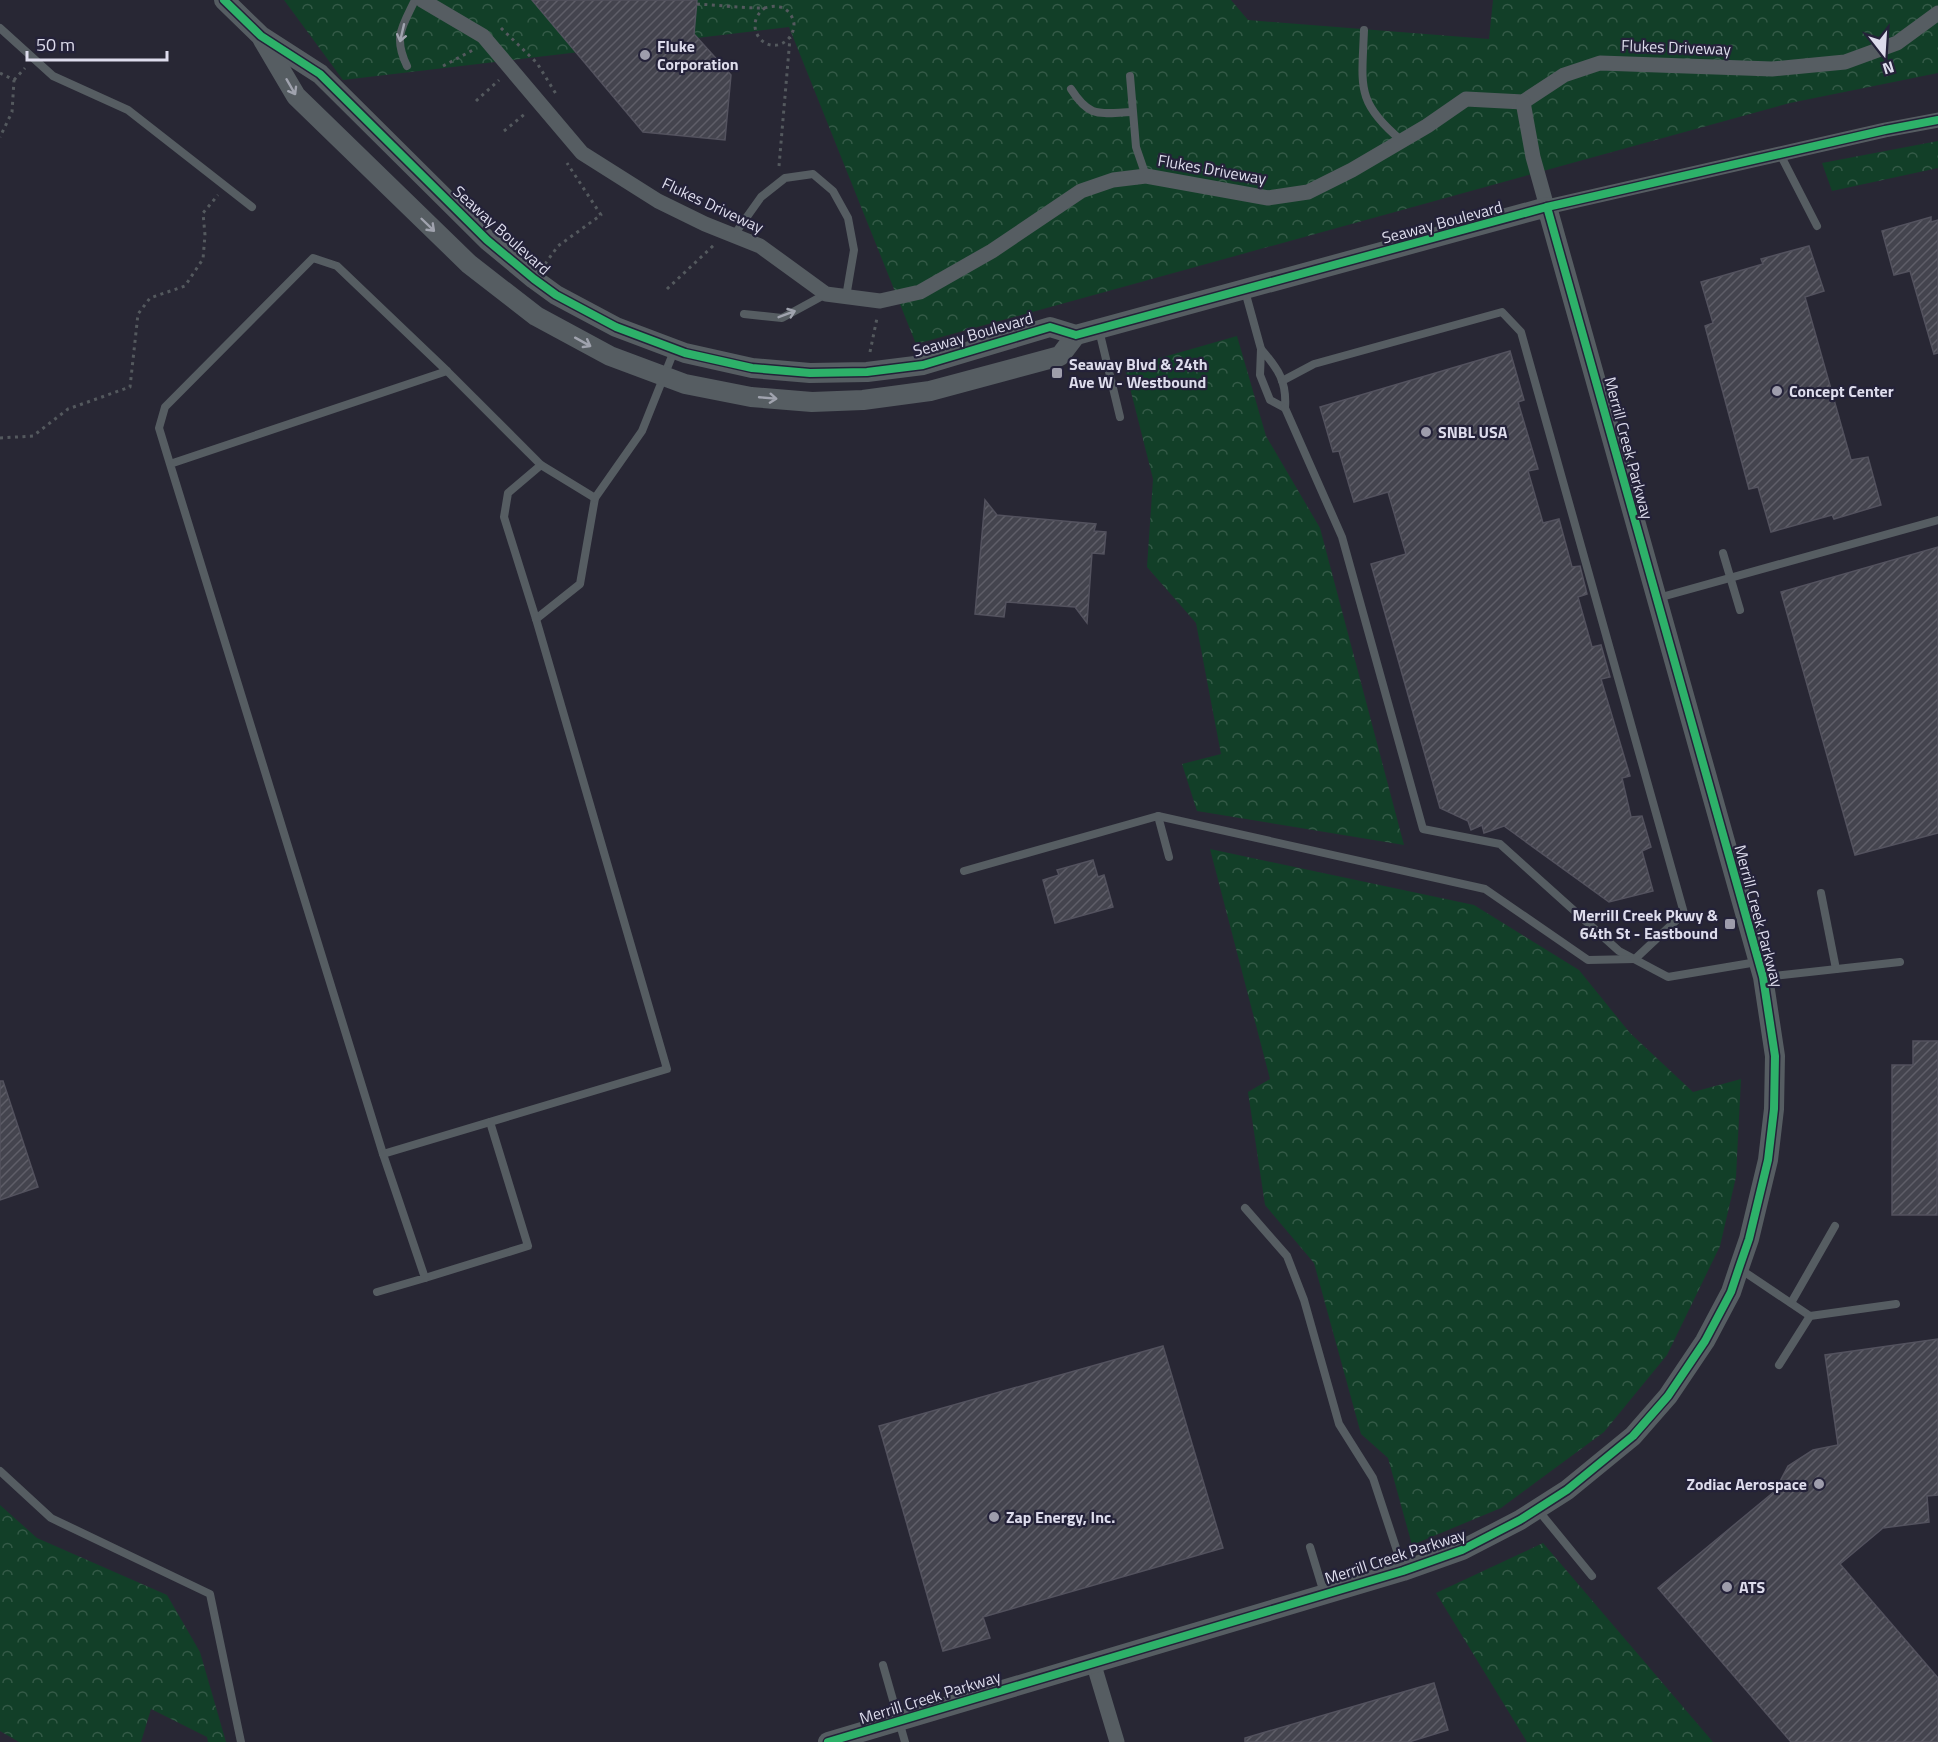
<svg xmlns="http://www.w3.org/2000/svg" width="1938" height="1742" font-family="'Titillium Web',sans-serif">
	<defs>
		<pattern id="forest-crowns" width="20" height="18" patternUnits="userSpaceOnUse" patternTransform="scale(1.5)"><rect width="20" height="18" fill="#123f28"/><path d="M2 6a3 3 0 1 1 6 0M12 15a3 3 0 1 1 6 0" fill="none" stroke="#345a47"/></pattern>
		<pattern id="building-hatch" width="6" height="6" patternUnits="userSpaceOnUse" patternTransform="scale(1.5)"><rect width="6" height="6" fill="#44444e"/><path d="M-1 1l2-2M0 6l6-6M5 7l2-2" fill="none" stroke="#5f5e68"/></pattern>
	</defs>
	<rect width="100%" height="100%" fill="#282734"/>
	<g fill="url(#forest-crowns)">
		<polygon points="284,0 1231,0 1248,20 1489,39 1493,0 1938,0 1938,73 1790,103 916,344 789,27 343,80"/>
		<polygon points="1938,141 1938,168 1832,191 1822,163"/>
		<polygon points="1237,336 1266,436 1320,528 1404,845 1197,811 1182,764 1221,754 1196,623 1147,567 1153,479 1125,368"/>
		<polygon points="1210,849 1474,905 1579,970 1630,1033 1693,1092 1741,1079 1736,1177 1720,1246 1667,1355 1604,1432 1501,1508 1412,1545 1388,1458 1361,1434 1314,1263 1265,1205 1248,1092 1270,1079"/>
		<polygon points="0,1505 37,1538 167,1595 200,1652 226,1742 208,1742 207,1737 151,1709 141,1742 19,1742 0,1731"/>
		<polygon points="1543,1543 1713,1742 1527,1742 1436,1593"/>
	</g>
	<g fill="url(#building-hatch)" stroke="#53525e" stroke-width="1.5">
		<polygon points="532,0 697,0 694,34 731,75 725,140 643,132"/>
		<polygon points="1931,217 1931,222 1938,220 1938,353 1934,354 1910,271 1894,275 1882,231"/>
		<polygon points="1809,246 1824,291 1805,297 1851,460 1868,457 1881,505 1834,519 1832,515 1771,532 1758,487 1749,489 1705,326 1713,323 1701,282 1763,264 1761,259"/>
		<polygon points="1510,351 1524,400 1518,402 1538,469 1528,471 1543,523 1559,519 1572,567 1580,566 1587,594 1578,597 1592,647 1601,645 1610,677 1601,679 1630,776 1622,778 1631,817 1642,816 1651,847 1642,851 1653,891 1609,902 1504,826 1484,833 1482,825 1471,830 1468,821 1440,808 1371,564 1406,554 1388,492 1354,502 1339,451 1333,452 1320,407"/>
		<polygon points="985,500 997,515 1096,524 1094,531 1106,532 1104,554 1092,553 1087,623 1075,607 1006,602 1004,617 975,614"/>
		<polygon points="1938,547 1938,833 1855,855 1781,592"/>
		<polygon points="1093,860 1098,877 1104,875 1113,907 1055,923 1043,880 1059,875 1057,870"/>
		<polygon points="1913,1041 1938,1041 1937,1215 1892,1215 1892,1065 1913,1065"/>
		<polygon points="0,1081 3,1081 38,1187 0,1200"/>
		<polygon points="1938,1339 1938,1495 1927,1496 1929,1522 1883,1528 1840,1564 1938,1678 1938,1742 1791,1742 1658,1588 1775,1491 1788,1466 1813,1450 1838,1445 1825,1355"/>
		<polygon points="1163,1346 1223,1548 983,1617 990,1638 943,1651 879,1426"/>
		<polygon points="1434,1683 1448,1730 1409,1742 1245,1742 1245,1738"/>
	</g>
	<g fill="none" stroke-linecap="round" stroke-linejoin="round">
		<g stroke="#54595e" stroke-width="3" stroke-dasharray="3 4.5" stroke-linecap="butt">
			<path d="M697 4C718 5 740 8 762 8 768 8 773 5 780 7 788 9 793 16 794 24 794 31 791 37 786 41 765 57 741 25 765 8"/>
			<polyline points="501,28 537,63 556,94"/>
			<polyline points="443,66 473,50"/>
			<polyline points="0,73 14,80 12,112 0,137"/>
			<polyline points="14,80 25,68"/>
			<polyline points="476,101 499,80"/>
			<polyline points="504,131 526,113"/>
			<polyline points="779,166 790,38"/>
			<polyline points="545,264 558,246 601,215 567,163"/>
			<polyline points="667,289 714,245"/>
			<polyline points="870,352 877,318"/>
			<polyline points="0,438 33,436 68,409 130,387 138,314 150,298 185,286 203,259 205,235 203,213 218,195"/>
		</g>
		<g stroke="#565d62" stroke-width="8">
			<polyline points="0,28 53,76 128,110 252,207"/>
			<path d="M1364 30C1362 86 1355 102 1402 141"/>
			<path d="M407 66C393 37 402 27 415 0"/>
			<polyline points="1130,76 1136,147 1146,176"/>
			<path d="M1071 89C1090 119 1100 113 1132 112"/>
			<polyline points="1780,154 1817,226"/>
			<polyline points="734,235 761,197 785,178 813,174 833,191 848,218 854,250 846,297"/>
			<polyline points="1245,291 1261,349"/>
			<polyline points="744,314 782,318 826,294"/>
			<polyline points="1099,330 1120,417"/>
			<path d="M1261 349C1278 369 1287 381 1285 408L1270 400 1260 375Z"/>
			<polyline points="447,371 541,465"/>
			<polyline points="1285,408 1342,537 1423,829 1500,844 1619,951 1668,977 1757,962"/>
			<polyline points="170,464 447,371 337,266 313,258 165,407 159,428 170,464 383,1154"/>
			<polyline points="1723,553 1740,610"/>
			<polyline points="1658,598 1938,520"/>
			<polyline points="536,619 580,584 595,498"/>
			<polyline points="1158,816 1169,857"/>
			<polyline points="964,871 1158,816 1485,889 1588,960 1635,959 1684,913 1521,332 1502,312 1314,364 1282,381"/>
			<polyline points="1821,893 1836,969"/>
			<polyline points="1765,977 1900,962"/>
			<polyline points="1245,1208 1287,1256 1304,1300 1339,1424 1373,1478 1403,1569"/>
			<polyline points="1740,1269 1810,1316"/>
			<polyline points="425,1278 528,1246 490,1122"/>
			<polyline points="377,1292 425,1278 383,1154 667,1069 536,619 504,517 508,493 541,465 595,498 642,431 674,351"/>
			<polyline points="1791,1303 1835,1226"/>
			<polyline points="1779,1365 1810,1316 1896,1304"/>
			<polyline points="0,1471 51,1518 210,1594 241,1742"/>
			<polyline points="1538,1510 1592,1576"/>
			<polyline points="1310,1547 1324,1593"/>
			<polyline points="883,1665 905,1742"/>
		</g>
		<g stroke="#565d62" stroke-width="15">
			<polyline points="422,0 483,36 582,153 658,201 705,224 760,246 826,294 880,301 920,292 992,251 1081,191 1113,180 1146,176 1268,198 1308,192 1352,170 1427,126 1466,99 1523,102 1564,75 1600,63 1772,69 1845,62 1897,43 1938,13"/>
			<polyline points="1523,102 1533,157 1547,207 1885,130 1938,120"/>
			<polyline points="1093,1662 1117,1742"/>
		</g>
		<g stroke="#565d62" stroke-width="20">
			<polyline points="224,0 261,36 320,74 487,240 534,279 556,295 616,327 685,353 752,368 810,373 867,372 923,365 1050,327 1076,335 1547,207 1763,977 1775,1056 1774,1109 1768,1160 1749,1239 1739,1268 1731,1292 1705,1341 1668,1396 1633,1436 1567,1490 1520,1520 1462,1550 1403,1571 828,1742"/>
			<polyline points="263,40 296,96 469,264 536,316 610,356 685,384 751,397 812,402 863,400 930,391 1060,356 1076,335"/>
		</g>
		<defs>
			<g id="cycleway">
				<polyline points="224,0 261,36 320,74 487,240 534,279 556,295 616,327 685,353 752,368 810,373 867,372 923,365 1050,327 1076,335 1547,207 1885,130 1938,120"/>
				<polyline points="828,1742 1403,1571 1462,1550 1520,1520 1567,1490 1633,1436 1668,1396 1705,1341 1731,1292 1739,1268 1749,1239 1768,1160 1774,1109 1775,1056 1763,977 1547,207"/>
			</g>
		</defs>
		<use href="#cycleway" stroke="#242239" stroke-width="11"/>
		<use href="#cycleway" stroke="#2db169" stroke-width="8"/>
	</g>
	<defs><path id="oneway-shaft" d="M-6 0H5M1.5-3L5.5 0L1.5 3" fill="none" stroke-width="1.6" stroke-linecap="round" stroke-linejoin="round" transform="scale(1.5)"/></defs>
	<g stroke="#a0a3ae">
		<use href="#oneway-shaft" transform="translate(402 33) rotate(103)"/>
		<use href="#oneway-shaft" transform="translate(291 87) rotate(60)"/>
		<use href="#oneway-shaft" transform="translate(428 225) rotate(44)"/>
		<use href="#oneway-shaft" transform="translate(787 314) rotate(-21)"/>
		<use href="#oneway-shaft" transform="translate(583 342) rotate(29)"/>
		<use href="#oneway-shaft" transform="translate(768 398) rotate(5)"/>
	</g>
	<g fill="#9e9dac" stroke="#242239" stroke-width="2">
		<circle cx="645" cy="55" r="6"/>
		<rect x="1051" y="367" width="12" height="12" rx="3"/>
		<circle cx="1777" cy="391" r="6"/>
		<circle cx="1426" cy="432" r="6"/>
		<rect x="1724" y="918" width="12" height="12" rx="3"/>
		<circle cx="1819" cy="1484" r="6"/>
		<circle cx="994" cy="1517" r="6"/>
		<circle cx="1727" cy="1587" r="6"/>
	</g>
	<g text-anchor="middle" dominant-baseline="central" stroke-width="4.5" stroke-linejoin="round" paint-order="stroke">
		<g font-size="16" font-weight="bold" fill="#dddcec" stroke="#242239" text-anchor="start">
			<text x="657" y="46">Fluke<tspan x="657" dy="18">Corporation</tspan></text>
			<text x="1069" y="364">Seaway Blvd &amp; 24th<tspan x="1069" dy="18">Ave W - Westbound</tspan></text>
			<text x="1789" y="391">Concept Center</text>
			<text x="1438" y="432">SNBL USA</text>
			<text x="1718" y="915" text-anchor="end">Merrill Creek Pkwy &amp;<tspan x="1718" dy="18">64th St - Eastbound</tspan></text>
			<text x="1807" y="1484" text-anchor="end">Zodiac Aerospace</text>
			<text x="1006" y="1517">Zap Energy, Inc.</text>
			<text x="1739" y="1587">ATS</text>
		</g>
		<g font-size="16" fill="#dddcec" stroke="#242239">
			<text transform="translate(1676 47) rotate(2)">Flukes Driveway</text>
			<text transform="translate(1212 169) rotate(10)">Flukes Driveway</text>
			<text transform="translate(713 205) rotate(25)">Flukes Driveway</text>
			<text transform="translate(1442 222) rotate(-15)">Seaway Boulevard</text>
			<text transform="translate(502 230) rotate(42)">Seaway Boulevard</text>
			<text transform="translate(973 334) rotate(-16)">Seaway Boulevard</text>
			<text transform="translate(1629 448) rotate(75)">Merrill Creek Parkway</text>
			<text transform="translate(1759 916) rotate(75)">Merrill Creek Parkway</text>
			<text transform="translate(1395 1556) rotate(-18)">Merrill Creek Parkway</text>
			<text transform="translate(930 1697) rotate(-17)">Merrill Creek Parkway</text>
		</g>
	</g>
	<g transform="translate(1884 54) rotate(163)" stroke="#242239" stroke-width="4.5" paint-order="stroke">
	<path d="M0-4.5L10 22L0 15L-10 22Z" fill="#dddcec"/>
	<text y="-9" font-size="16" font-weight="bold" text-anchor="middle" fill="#dddcec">N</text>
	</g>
	<path d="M27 51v9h140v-9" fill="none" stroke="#dddcec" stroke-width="3"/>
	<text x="36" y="51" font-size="18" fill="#dddcec" stroke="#242239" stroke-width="4.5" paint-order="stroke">50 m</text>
</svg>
